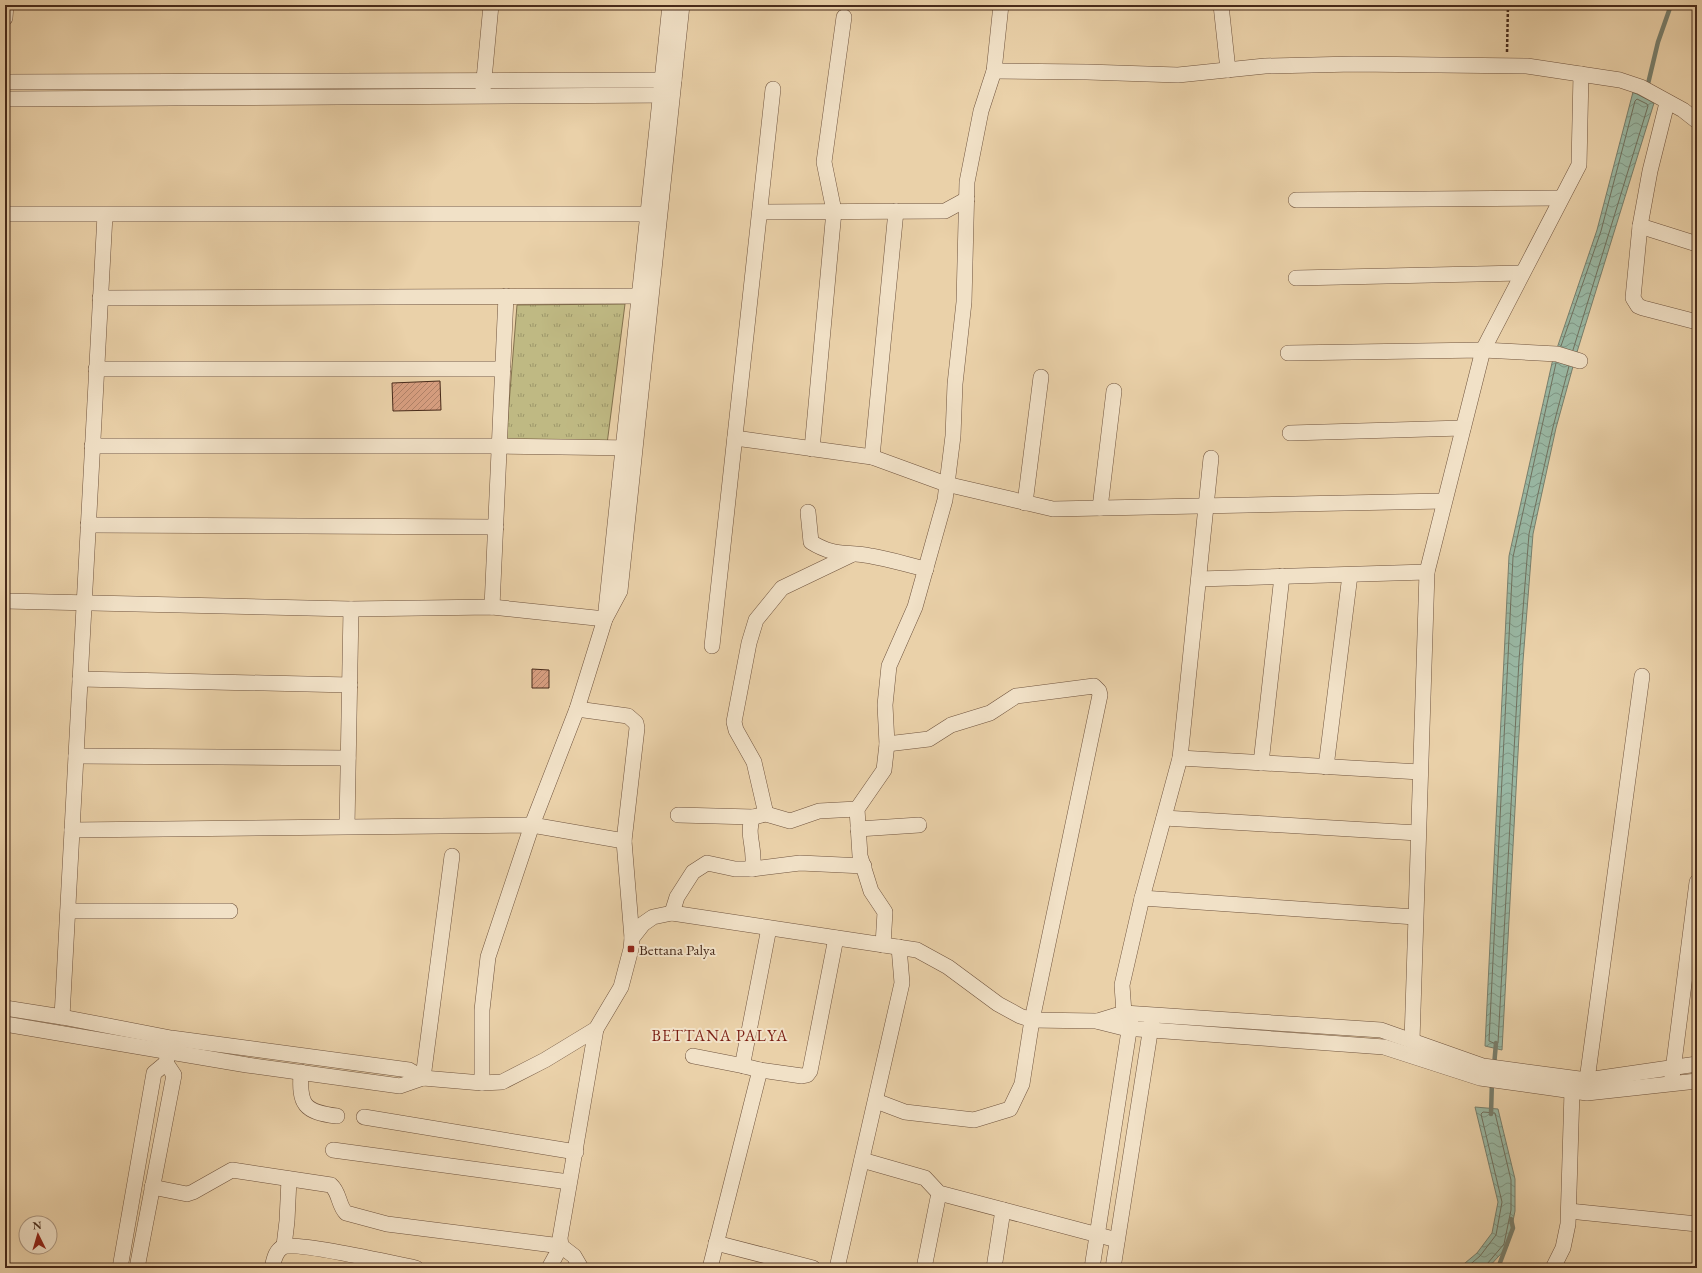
<svg xmlns="http://www.w3.org/2000/svg" width="1702" height="1273" font-family="'EB Garamond',serif">
	<defs>
		<pattern id="grass-tufts" width="24" height="20" patternUnits="userSpaceOnUse"><rect width="24" height="20" fill="#bfb983"/><path d="M3 7l-1-3M5 7V3M7 7l1-3M15 17l-1-3M17 17v-4M19 17l1-3" fill="none" stroke="#9d976a"/></pattern>
		<pattern id="water-waves" width="16" height="10" patternUnits="userSpaceOnUse"><rect width="16" height="10" fill="#99b8a4"/><path d="M0 5q4-4 8 0t8 0" fill="none" stroke="#7f9685"/></pattern>
		<pattern id="building-hatch" width="6" height="6" patternUnits="userSpaceOnUse"><rect width="6" height="6" fill="#d89f81"/><path d="M-1 1l2-2M0 6l6-6M5 7l2-2" fill="none" stroke="#b18269"/></pattern>
	</defs>
	<rect width="100%" height="100%" fill="#ead1a9"/>
	<filter id="stains"><feTurbulence type="fractalNoise" baseFrequency=".005" numOctaves="4"/><feColorMatrix values="0 0 0 0 .2 0 0 0 0 .09 0 0 0 0 .02 0 0 0 .5 -.17"/></filter>
	<radialGradient id="worn" r=".72"><stop offset=".6" stop-color="#630" stop-opacity="0"/><stop offset="1" stop-color="#630" stop-opacity=".3"/></radialGradient>
	<polygon fill="url(#grass-tufts)" stroke="#83724e" points="625,304 607,444 506,441 517,305"/>
	<g fill="url(#water-waves)" stroke="#787f6d">
		<polygon points="1633,92 1654,103 1577,352 1556,428 1533,534 1523,661 1502,1050 1485,1046 1509,556 1552,363 1597,230"/>
		<polygon points="1475,1107 1498,1109 1515,1179 1515,1211 1508,1246 1488,1268 1459,1268 1477,1253 1492,1233 1498,1202"/>
	</g>
	<g fill="none" stroke-linecap="round" stroke-linejoin="round">
		<g stroke="#70715f" stroke-width="1">
			<polyline points="1561,346 1601,231 1635,101 1637,99 1647,104 1648,106 1573,350"/>
			<polyline points="1556,363 1513,557 1489,1041 1496,1044 1498,1043 1519,660 1529,534 1553,427 1569,366"/>
			<polyline points="1466,1268 1480,1256 1496,1235 1502,1202 1481,1114 1483,1112 1495,1113 1511,1180 1511,1210 1504,1244 1487,1264 1486,1268"/>
		</g>
		<g stroke="#787f6d" stroke-width="4.5">
			<polyline points="1647,88 1658,42 1671,5"/>
			<polyline points="1494,1066 1496,1043"/>
			<polyline points="1491,1114 1492,1081"/>
			<polyline points="1498,1268 1513,1228 1511,1219"/>
		</g>
	</g>
	<g fill="url(#building-hatch)" stroke="#472a1a">
		<polygon points="440,381 441,410 393,411 392,383"/>
		<polygon points="532,669 549,670 549,688 532,688"/>
	</g>
	<g fill="none" stroke-linecap="round" stroke-linejoin="round">
		<defs>
			<g id="minor">
				<polyline points="1221,5 1228,70"/>
				<polyline points="5,18 6,5"/>
				<polyline points="994,71 1087,72 1178,75 1265,66 1354,64 1527,66 1620,80 1641,87 1683,110 1697,121"/>
				<polyline points="5,82 674,80"/>
				<polyline points="483,90 491,5"/>
				<polyline points="5,99 672,95"/>
				<polyline points="1667,103 1650,171 1640,226 1633,298 1638,306 1643,308 1697,322"/>
				<polyline points="1296,200 1561,198"/>
				<polyline points="760,212 945,211 967,199"/>
				<polyline points="5,214 659,214"/>
				<polyline points="1640,226 1697,244"/>
				<polyline points="1296,278 1522,273"/>
				<polyline points="100,298 648,296"/>
				<polyline points="1288,353 1483,350 1557,354 1580,361"/>
				<polyline points="96,369 503,369"/>
				<polyline points="1290,433 1463,428"/>
				<polyline points="735,438 872,457 946,484 1053,509 1444,501"/>
				<polyline points="92,446 499,446 633,448"/>
				<polyline points="812,449 834,211 824,162 844,17"/>
				<polyline points="872,457 896,211"/>
				<polyline points="1025,503 1041,377"/>
				<polyline points="1100,508 1114,391"/>
				<path d="M808 512 811 542C835 557 846 551 871 556 889 559 908 565 926 569"/>
				<polyline points="88,525 496,527"/>
				<polyline points="1199,579 1427,572"/>
				<polyline points="5,601 351,609 492,607 605,619"/>
				<polyline points="492,607 506,296"/>
				<polyline points="606,610 670,5"/>
				<polyline points="712,646 773,89"/>
				<polyline points="80,679 350,685"/>
				<polyline points="577,709 628,716 636,723 637,728 624,841 632,938"/>
				<polyline points="76,756 348,758"/>
				<polyline points="1180,758 1420,772"/>
				<polyline points="1261,763 1282,576"/>
				<polyline points="1326,767 1350,575"/>
				<polyline points="766,814 754,762 736,730 734,722 749,643 756,620 782,588 851,555"/>
				<polyline points="678,815 753,817"/>
				<polyline points="1164,818 1418,833"/>
				<polyline points="347,826 351,609"/>
				<polyline points="858,829 919,825"/>
				<polyline points="72,830 532,825 624,841"/>
				<polyline points="752,869 800,863 864,866"/>
				<polyline points="1142,898 1415,917"/>
				<polyline points="68,911 230,911"/>
				<path d="M672 913 677 897 693 872 707 863 735 869H752C757 851 745 834 753 817L766 814 790 821 819 811 857 809"/>
				<polyline points="883,945 885,912 871,891 860,856 857,809 884,770 887,744 885,705 889,666 915,607 945,500 953,436 955,384 964,302 967,182 981,111 994,71 1001,5"/>
				<polyline points="5,1008 62,1017 171,1038 409,1070 423,1078"/>
				<polyline points="1124,1013 1122,985 1142,898 1180,758 1211,458"/>
				<polyline points="62,1017 105,215"/>
				<polyline points="1098,1021 1124,1013 1381,1030 1483,1066 1587,1080 1697,1064"/>
				<polyline points="5,1024 247,1065 400,1086 423,1078 482,1083 502,1082 545,1060 596,1029 621,987 631,949 632,938 643,924 653,917 672,913 917,950 948,967 998,1004 1020,1016 1032,1020 1096,1021 1124,1028 1384,1047 1480,1078 1587,1093 1697,1081"/>
				<polyline points="1412,1041 1427,572 1483,350 1579,165 1581,74"/>
				<polyline points="693,1056 744,1066"/>
				<polyline points="760,1070 802,1076 807,1075 810,1071 836,938"/>
				<path d="M301 1072C299 1105 304 1112 337 1116"/>
				<polyline points="423,1078 452,856"/>
				<polyline points="1672,1078 1697,882"/>
				<polyline points="1587,1080 1642,676"/>
				<polyline points="482,1083 482,1010 488,957 532,825 577,709 605,619 620,591 682,5"/>
				<polyline points="876,1101 905,1112 974,1120 1010,1109 1022,1084 1032,1020 1100,695 1099,691 1094,686 1016,696 990,713 951,725 929,739 887,744"/>
				<polyline points="364,1117 576,1152"/>
				<polyline points="333,1150 569,1182"/>
				<polyline points="862,1160 925,1178 939,1193 1117,1240"/>
				<path d="M152 1187 187 1194 193 1192 232 1170 331 1185C340 1193 338 1205 346 1213L387 1224 561 1246 549 1268"/>
				<polyline points="1569,1211 1697,1224"/>
				<polyline points="716,1243 813,1268"/>
				<polyline points="284,1246 287,1221 289,1179"/>
				<polyline points="120,1268 154,1073 166,1063 170,1042"/>
				<polyline points="137,1268 174,1075 166,1063"/>
				<path d="M272 1268C274 1260 275 1251 283 1247 295 1241 396 1264 416 1268"/>
				<polyline points="581,1268 574,1256 561,1246 560,1238 596,1029"/>
				<polyline points="710,1268 760,1070 744,1066 743,1062 769,928"/>
				<polyline points="837,1268 902,983 899,947"/>
				<polyline points="924,1268 939,1193"/>
				<polyline points="994,1268 1003,1210"/>
				<polyline points="1092,1268 1131,1018"/>
				<polyline points="1113,1268 1152,1020"/>
				<polyline points="1553,1268 1563,1248 1568,1224 1572,1091"/>
			</g>
		</defs>
		<use href="#minor" stroke="#70543e" stroke-width="16"/>
		<polyline stroke="#472a1a" stroke-width="2.5" stroke-dasharray="3 2" stroke-linecap="butt" points="1507,52 1508,5"/>
		<use href="#minor" stroke="#f1e1c7" stroke-width="15"/>
	</g>
	<rect fill="#8f2418" stroke="#f1e1c7" stroke-width="1.5" x="627" y="945" width="8" height="8" rx="2"/>
	<g text-anchor="middle" dominant-baseline="central" stroke-width="4" stroke-linejoin="round" paint-order="stroke">
		<g font-size="15" fill="#472a1a" stroke="#f1e1c7" text-anchor="start">
			<text x="639" y="949">Bettana Palya</text>
		</g>
		<g font-size="16" letter-spacing="1" fill="#7a1f14" stroke="#f1e1c7">
			<text x="720" y="1035">BETTANA PALYA</text>
		</g>
	</g>
	<rect width="1702" height="1273" fill="none" stroke="#ead1a9" stroke-width="20"/>
	<rect x="6" y="6" width="1690" height="1261" fill="none" stroke="#472a1a" stroke-width="2"/>
	<rect x="10" y="10" width="1682" height="1253" fill="none" stroke="#472a1a"/>
	<g transform="translate(38 1235) rotate(355)"><circle r="19" fill="#f1e1c7" stroke="#ad9882"/>
	<path d="M0-3L7 15L0 10L-7 15Z" fill="#8f2418"/>
	<text y="-6" font-size="11" font-weight="bold" text-anchor="middle" fill="#472a1a">N</text>
	</g>
	<rect width="100%" height="100%" filter="url(#stains)"/>
	<rect width="100%" height="100%" fill="url(#worn)"/>
</svg>
